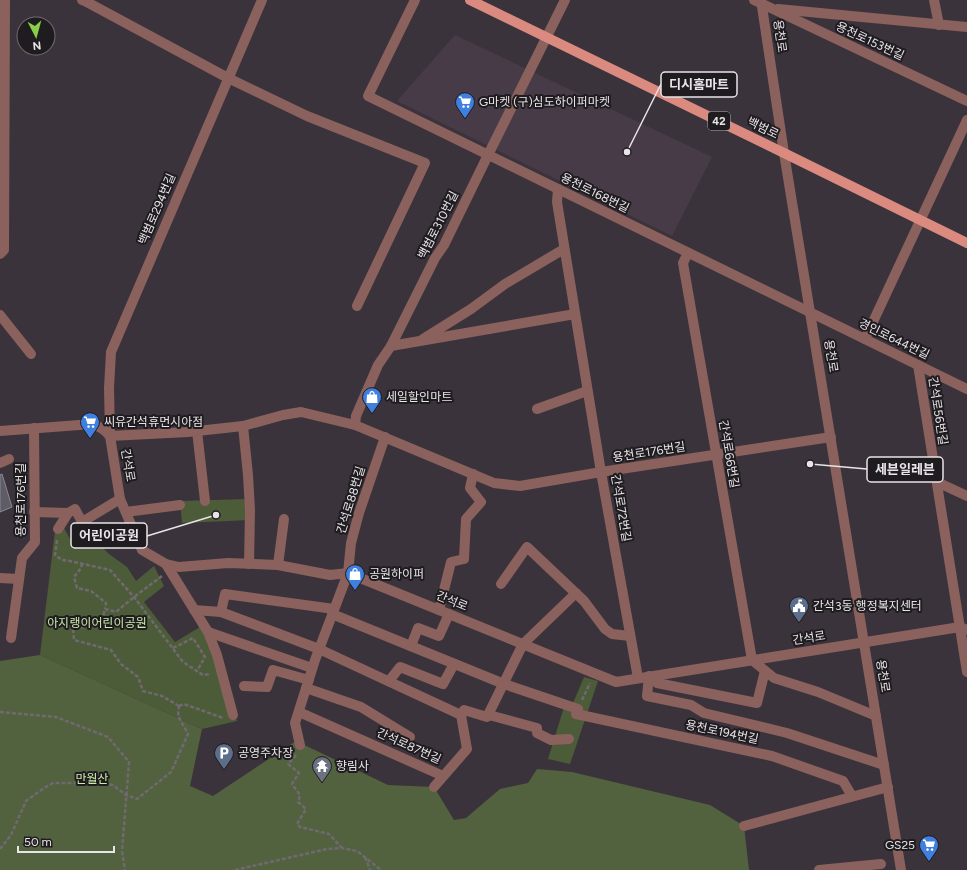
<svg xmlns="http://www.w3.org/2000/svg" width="967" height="870" font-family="Figtree,'Noto Sans KR',sans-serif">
	<rect width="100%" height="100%" fill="#3b333b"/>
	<polygon fill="#473b48" points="455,35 712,157 672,236 397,101"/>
	<g fill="#4c5c38">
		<polygon points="249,499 250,520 182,523 180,501"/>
		<polygon points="63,526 71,541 90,535 109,554 127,567 136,581 154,566 164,586 144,602 175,642 200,627 217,655 237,721 202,729 40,655 55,531"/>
		<polygon points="584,677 598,681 570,764 548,759 564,707 571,708"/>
	</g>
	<polygon fill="#52623e" points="40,655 202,729 190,786 213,796 296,741 388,785 434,787 454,820 466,818 500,789 528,783 537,769 572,772 710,805 744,826 749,870 0,870 0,661"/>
	<polygon fill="#5d5c67" stroke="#898995" points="2,474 12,507 0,512 0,475"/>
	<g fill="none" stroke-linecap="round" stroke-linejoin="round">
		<g stroke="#706970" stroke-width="2.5" stroke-dasharray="4 2" stroke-linecap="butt">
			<polyline points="57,540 55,555 62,560 70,561 110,570 134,597 183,662 203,675 211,674"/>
			<polyline points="82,563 81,568 74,577 77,588 91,591 106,603 105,609"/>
			<polyline points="162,576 134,597 116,612 105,609 101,624 73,629 74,640 111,650 121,664 138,677 143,691 162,696 179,706"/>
			<polyline points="173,648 193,638 205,657 197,671"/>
			<polyline points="582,700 590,683"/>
			<polyline points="179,706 184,704 223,718"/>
			<polyline points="0,712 56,717 108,737 129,762 122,851 125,870"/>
			<polyline points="296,755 288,764 299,773 292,784 300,795 298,802 306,809 297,824 300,827 329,834 342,848"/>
			<polyline points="0,849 11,835 26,801 44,788 53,783 99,783 113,785 126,795 137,799 171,772 188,734 178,716 179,706"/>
			<polyline points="365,857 370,870"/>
			<polyline points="235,870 327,849 342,848 357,851 381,870"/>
		</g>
		<g stroke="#8a615c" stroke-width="10">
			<polyline points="82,0 85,1 228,78 307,116 425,163 357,306"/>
			<polyline points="262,0 111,352 109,388 110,436 120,499 142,550 166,564 179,567 228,563 278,565 330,575 348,573 616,682 960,627 967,630"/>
			<polyline points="415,0 368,96 967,389"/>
			<polyline points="754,0 967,101"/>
			<polyline points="761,0 784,153 901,870"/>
			<polyline points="934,0 939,25"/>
			<polyline points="778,9 967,27"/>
			<polyline points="558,189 557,202 601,472 638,678"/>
			<polyline points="688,253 683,263 752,660 774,678 818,692 876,716"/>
			<polyline points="0,254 4,250 5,0"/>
			<polyline points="0,315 31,354"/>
			<polyline points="423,339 471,309 505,284 564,249"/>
			<polyline points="865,339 967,120"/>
			<polyline points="391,346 575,314"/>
			<polyline points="918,365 967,672"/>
			<polyline points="537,409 587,391"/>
			<polyline points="355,425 356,416 378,365 391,346 435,258 444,245 488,155 565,0"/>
			<polyline points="243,426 248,475 250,510 249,564"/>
			<path d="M0 431 92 424C100 427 104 429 110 436"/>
			<polyline points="197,431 205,501"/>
			<polyline points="110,436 188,432 243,426 283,415 301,412 355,425 494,483 520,486 601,472 831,437"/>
			<polyline points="0,463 9,459"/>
			<polyline points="937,482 967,496"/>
			<polyline points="34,512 68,513 75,509 82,522"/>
			<polyline points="126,512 180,505"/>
			<polyline points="58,529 68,513"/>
			<polyline points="89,533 82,522 120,499"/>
			<polyline points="166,564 208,632 217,655 233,715"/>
			<polyline points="278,565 284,519"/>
			<polyline points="0,578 19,579"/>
			<polyline points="501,584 527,547 584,601 605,629 612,634 630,636"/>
			<polyline points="194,610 221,612 319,649 461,715"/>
			<polyline points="439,610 451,562 464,559 466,519 481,502 470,488 473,474"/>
			<polyline points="221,612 225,594 334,609"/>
			<polyline points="332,614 504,684 578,709"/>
			<polyline points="208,632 312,668"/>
			<polyline points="11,638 22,558 35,542 34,428"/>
			<polyline points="411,646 418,628 439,636 449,614"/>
			<polyline points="649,676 647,696 691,705 704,713 787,733 884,765"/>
			<polyline points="655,676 657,683 757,703 765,671"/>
			<polyline points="389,681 400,667 443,684 454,664"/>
			<polyline points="244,686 267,687 273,670 309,680"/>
			<polyline points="306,688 361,707 410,737"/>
			<polyline points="299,712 443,776"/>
			<polyline points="576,714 772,756 843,781 852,796"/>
			<polyline points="489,715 537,728 537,733 551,740 569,739"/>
			<polyline points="300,745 295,723 315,660 348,573 351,543 359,513 385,437"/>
			<polyline points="434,787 467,749 461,715 464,710 487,717 523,644 576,593"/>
			<polyline points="744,826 888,787"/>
			<polyline points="819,870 881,864"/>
		</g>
		<polyline stroke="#db8a80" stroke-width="10" points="470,0 784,153 967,243"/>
	</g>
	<defs>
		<symbol id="supermarket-pin" viewBox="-11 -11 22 30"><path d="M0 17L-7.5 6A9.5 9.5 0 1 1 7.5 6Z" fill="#3f7fe0" stroke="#1f1c20"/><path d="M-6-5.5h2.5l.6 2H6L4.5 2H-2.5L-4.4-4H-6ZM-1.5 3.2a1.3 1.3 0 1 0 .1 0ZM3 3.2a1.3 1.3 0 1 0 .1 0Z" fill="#fff"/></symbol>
		<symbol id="shop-pin" viewBox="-11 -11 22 30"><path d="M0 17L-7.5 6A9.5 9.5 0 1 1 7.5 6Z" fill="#3f7fe0" stroke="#1f1c20"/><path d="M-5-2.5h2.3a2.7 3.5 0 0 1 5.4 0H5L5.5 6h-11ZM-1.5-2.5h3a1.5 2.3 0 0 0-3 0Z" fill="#fff"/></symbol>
		<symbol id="civic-pin" viewBox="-11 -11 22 30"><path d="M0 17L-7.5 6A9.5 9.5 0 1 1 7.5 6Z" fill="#5c6f8a" stroke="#1f1c20"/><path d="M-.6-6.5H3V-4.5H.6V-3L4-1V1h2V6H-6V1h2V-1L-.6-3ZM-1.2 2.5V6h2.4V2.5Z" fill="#fff"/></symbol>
		<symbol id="parking-pin" viewBox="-11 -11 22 30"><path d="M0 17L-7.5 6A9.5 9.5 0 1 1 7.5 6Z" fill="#5c6f8a" stroke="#1f1c20"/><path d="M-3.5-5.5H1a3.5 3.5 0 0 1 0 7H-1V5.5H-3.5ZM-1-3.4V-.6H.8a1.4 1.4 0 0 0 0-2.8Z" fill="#fff"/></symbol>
		<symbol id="temple-pin" viewBox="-11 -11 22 30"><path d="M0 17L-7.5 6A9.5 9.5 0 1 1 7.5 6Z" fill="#6b7280" stroke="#1f1c20"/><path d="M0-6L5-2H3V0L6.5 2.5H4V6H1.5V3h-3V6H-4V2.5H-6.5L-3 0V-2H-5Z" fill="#fff"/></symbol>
	</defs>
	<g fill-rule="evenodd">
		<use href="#supermarket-pin" x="454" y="91" width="22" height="30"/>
		<use href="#shop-pin" x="361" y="386" width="22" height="30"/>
		<use href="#supermarket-pin" x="79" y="411" width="22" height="30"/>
		<use href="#shop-pin" x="344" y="563" width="22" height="30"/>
		<use href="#civic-pin" x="788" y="595" width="22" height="30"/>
		<use href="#parking-pin" x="213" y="742" width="22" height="30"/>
		<use href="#temple-pin" x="311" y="755" width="22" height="30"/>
		<use href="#supermarket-pin" x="918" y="834" width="22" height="30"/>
	</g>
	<g text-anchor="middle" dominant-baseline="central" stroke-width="4" stroke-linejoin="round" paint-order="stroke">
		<rect fill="#1f1c20" stroke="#aca8ad" stroke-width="1" x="708" y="112" width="22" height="18" rx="3"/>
		<g font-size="11" font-weight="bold" fill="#e9e4e9">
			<text x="719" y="121">42</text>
		</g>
		<g font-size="12" fill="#e9e4e9" stroke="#1f1c20">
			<text transform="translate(780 36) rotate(82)">용천로</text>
			<text transform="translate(870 41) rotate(25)">용천로153번길</text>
			<text transform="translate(763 128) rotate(26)">백범로</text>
			<text transform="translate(595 193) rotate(26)">용천로168번길</text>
			<text transform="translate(157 209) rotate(-67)">백범로294번길</text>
			<text transform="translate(438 225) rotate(-63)">백범로310번길</text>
			<text transform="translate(894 339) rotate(26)">경인로644번길</text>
			<text transform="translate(831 356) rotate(81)">용천로</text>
			<text transform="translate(938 411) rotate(81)">간석로56번길</text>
			<text transform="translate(649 452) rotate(-9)">용천로176번길</text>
			<text transform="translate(729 454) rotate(80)">간석로66번길</text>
			<text transform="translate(128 465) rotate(80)">간석로</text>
			<text transform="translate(21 500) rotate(-90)">용천로176번길</text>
			<text transform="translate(351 500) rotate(-73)">간석로88번길</text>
			<text transform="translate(621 508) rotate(80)">간석로72번길</text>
			<text transform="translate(452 601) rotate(22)">간석로</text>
			<text transform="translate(809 638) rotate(-9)">간석로</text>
			<text transform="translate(883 676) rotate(81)">용천로</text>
			<text transform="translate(722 732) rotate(12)">용천로194번길</text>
			<text transform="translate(409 746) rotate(24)">간석로87번길</text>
		</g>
		<g font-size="12" fill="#e9e4e9" stroke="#1f1c20" text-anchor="start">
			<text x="479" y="102">G마켓 (구)심도하이퍼마켓</text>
			<text x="386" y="397">세일할인마트</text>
			<text x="104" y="422">씨유간석휴먼시아점</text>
			<text x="369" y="574">공원하이퍼</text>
			<text x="813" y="606">간석3동 행정복지센터</text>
			<text x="238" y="753">공영주차장</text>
			<text x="336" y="766">향림사</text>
			<text x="915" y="845" text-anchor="end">GS25</text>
		</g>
		<g font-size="12" fill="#cbe9a9" stroke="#1f1c20">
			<text x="97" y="623">아지랭이어린이공원</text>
			<text x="92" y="779">만월산</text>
		</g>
	</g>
	<path fill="none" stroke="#e9e4e9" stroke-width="1.5" d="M627 152L661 84M810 464L867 469M216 515L147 536"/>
	<g fill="#e9e4e9" stroke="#1f1c20" stroke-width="1.5">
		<circle cx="627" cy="152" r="4"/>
		<circle cx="810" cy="464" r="4"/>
		<circle cx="216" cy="515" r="4"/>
	</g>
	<g fill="#1f1c20" stroke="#e9e4e9" stroke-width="1.5">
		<rect x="661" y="72" width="76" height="25" rx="4"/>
		<rect x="867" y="457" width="76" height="25" rx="4"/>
		<rect x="71" y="523" width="76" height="25" rx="4"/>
	</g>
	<g font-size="13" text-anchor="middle" font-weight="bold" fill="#e9e4e9">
		<text x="699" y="89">디시홈마트</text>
		<text x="905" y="474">세븐일레븐</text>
		<text x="109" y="540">어린이공원</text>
	</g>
	<g transform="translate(36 36) rotate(174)"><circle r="19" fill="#1f1c20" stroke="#706c70"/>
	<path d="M0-3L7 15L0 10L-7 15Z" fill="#89ce48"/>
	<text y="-6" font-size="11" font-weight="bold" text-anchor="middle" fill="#e9e4e9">N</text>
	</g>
	<path d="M18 846v6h96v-6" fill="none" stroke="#e9e4e9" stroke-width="2"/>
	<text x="24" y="846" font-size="12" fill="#e9e4e9" stroke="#1f1c20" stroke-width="3" paint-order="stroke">50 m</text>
</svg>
